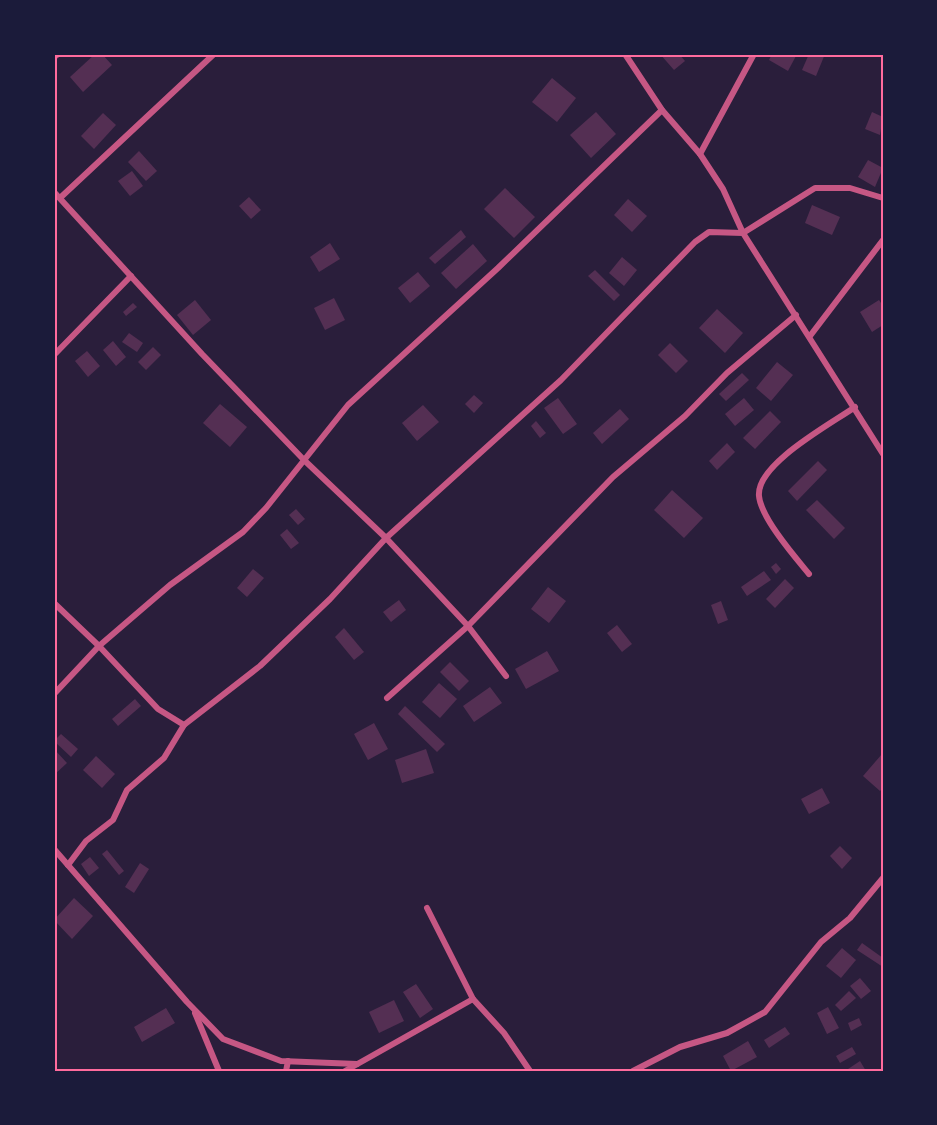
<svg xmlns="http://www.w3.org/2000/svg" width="937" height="1125" font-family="'Libre Baskerville',serif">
	<rect width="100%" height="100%" fill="#1b1b3a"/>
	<rect fill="#2a1e3b" x="54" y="54" width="829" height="1017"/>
	<g fill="#542f53">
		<polygon points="95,54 102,54 112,65 83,92 70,77"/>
		<polygon points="660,54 679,54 685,61 674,70"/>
		<polygon points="772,54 797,54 788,71 769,60"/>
		<polygon points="809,54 825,54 816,76 802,70"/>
		<polygon points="552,78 576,98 557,122 532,102"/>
		<polygon points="596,112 616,134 591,158 570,135"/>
		<polygon points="872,112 883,117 880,135 865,129"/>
		<polygon points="103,113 116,125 94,149 81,136"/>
		<polygon points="139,151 157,171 146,181 128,162"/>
		<polygon points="868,160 883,168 875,187 858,177"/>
		<polygon points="132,171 143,186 130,196 118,181"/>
		<polygon points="505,188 535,217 514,238 484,209"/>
		<polygon points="249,197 261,210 251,219 239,206"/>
		<polygon points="628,199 647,216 632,232 614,215"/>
		<polygon points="812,205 840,217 832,235 805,223"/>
		<polygon points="461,230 466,237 435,264 429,258"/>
		<polygon points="330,243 340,259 319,272 310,257"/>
		<polygon points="473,244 487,261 456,289 441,273"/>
		<polygon points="622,257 637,270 624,286 609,273"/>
		<polygon points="595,270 620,295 614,301 588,276"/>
		<polygon points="418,272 430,286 410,303 398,288"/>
		<polygon points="334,298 345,320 325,330 314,308"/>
		<polygon points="195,300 211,320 193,335 177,315"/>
		<polygon points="879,300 883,306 883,325 872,332 860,312"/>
		<polygon points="133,303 137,307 126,316 123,312"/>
		<polygon points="717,309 743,333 725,353 699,328"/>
		<polygon points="129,333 143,343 137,352 122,342"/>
		<polygon points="113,341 126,357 116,366 103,350"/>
		<polygon points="670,343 688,361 676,373 658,355"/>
		<polygon points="153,347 161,355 146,370 138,362"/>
		<polygon points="87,351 100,366 88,377 75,361"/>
		<polygon points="777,362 793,375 771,401 756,388"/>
		<polygon points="742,373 749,380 726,401 719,394"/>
		<polygon points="474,395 483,403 474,413 465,404"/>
		<polygon points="558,398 577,424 563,434 544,408"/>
		<polygon points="744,398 754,410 735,426 725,414"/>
		<polygon points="220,404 247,427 230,447 203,423"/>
		<polygon points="423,405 439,422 417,441 402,423"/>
		<polygon points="620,409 629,419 602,444 593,433"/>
		<polygon points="770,411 781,422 755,449 743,438"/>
		<polygon points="536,421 546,433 540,438 531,426"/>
		<polygon points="727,443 735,452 717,470 709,461"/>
		<polygon points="818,461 827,470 797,501 788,491"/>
		<polygon points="672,490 703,518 684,538 654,510"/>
		<polygon points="817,500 845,528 834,539 806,510"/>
		<polygon points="296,509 305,519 298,525 289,515"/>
		<polygon points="287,529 299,543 291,549 280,535"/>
		<polygon points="776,563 781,569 776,574 771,567"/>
		<polygon points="253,569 264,578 247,597 237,588"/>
		<polygon points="764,571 771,580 747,596 741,587"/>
		<polygon points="785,579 794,588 775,608 766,599"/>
		<polygon points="548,587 566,601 549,623 531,609"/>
		<polygon points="399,600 406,610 391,622 383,612"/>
		<polygon points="721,601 728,620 718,624 711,605"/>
		<polygon points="617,625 632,644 622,652 607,633"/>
		<polygon points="344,628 364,652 354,660 335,637"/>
		<polygon points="547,651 559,671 526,689 515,669"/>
		<polygon points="450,662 469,681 459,691 440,672"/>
		<polygon points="439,683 457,699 440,718 422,702"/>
		<polygon points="490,687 502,703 474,722 463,706"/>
		<polygon points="135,699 141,706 118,726 112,719"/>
		<polygon points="405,706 445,744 437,752 398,714"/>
		<polygon points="374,723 388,749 368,760 354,734"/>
		<polygon points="61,734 78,749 71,757 54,741"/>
		<polygon points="54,749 67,763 54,775"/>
		<polygon points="426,749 434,773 402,783 395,760"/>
		<polygon points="882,754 883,788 880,791 863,776"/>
		<polygon points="96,756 115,774 102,788 83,770"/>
		<polygon points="822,788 830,803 809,814 801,799"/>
		<polygon points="840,846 852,858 842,869 830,856"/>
		<polygon points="107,850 124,871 119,875 102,854"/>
		<polygon points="90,857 99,868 89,876 81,864"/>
		<polygon points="140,863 149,869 134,893 125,887"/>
		<polygon points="74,898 93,916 72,939 54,920"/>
		<polygon points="862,943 883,958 883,967 857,950"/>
		<polygon points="842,948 856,960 841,978 826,966"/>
		<polygon points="860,978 871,991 861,999 850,986"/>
		<polygon points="416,984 433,1009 420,1018 403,992"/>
		<polygon points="849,991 856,998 841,1011 835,1005"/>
		<polygon points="394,1000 404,1021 379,1033 369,1012"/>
		<polygon points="828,1007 839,1028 827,1034 817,1013"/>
		<polygon points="166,1008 175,1023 142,1042 134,1027"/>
		<polygon points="859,1018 862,1025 851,1031 848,1023"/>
		<polygon points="785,1027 790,1034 769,1048 764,1040"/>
		<polygon points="748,1041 757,1057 731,1071 723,1056"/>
		<polygon points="852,1047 856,1054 840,1063 836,1056"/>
		<polygon points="860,1061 866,1071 845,1071"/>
	</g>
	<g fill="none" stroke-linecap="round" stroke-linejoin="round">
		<g stroke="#c65784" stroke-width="6">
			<polyline points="625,54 662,110 700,154 723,189 743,233 883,454"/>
			<polyline points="54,57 58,54"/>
			<polyline points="700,154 754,54"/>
			<polyline points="54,192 202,354 304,460 386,538 468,626 506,676"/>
			<polyline points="60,198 214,54"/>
			<polyline points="810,336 883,240"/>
			<polyline points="54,355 131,276"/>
			<path d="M809 574C795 557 761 518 759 496 756 464 831 424 855 407"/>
			<polyline points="54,603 99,646 158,709 184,725"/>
			<polyline points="54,694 99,646 170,585 243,532 266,508 348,405 498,268 662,110"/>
			<polyline points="387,698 468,626 613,477 685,416 727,373 796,315"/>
			<polyline points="54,849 187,1002 223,1039 281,1061 357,1064"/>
			<polyline points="68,865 86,841 113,820 127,790 164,758 184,725 260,666 330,599 386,538 561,380 695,242 709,232 743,233 815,188 850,188 883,198"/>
			<polyline points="427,908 473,999 504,1033 530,1071"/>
			<polyline points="195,1013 219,1071"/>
			<polyline points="286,1071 288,1061"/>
			<polyline points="345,1071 473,999"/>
			<polyline points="633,1071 680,1047 727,1033 765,1012 821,942 850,918 883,878"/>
		</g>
	</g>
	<rect width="937" height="1125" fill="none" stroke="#1b1b3a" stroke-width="111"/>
	<rect x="56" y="56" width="826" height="1014" fill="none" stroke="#ff6b9d" stroke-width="2"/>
</svg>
